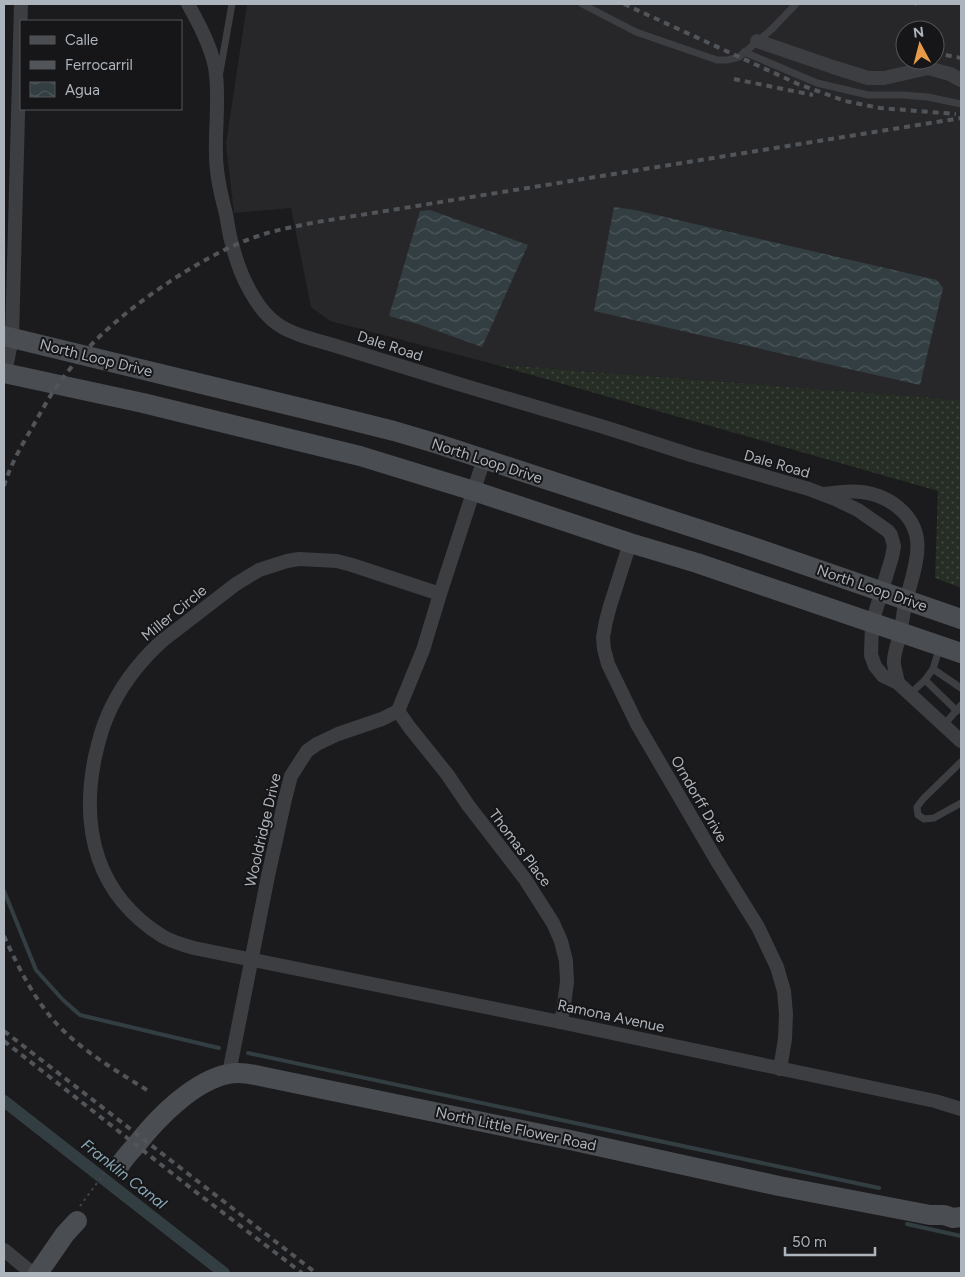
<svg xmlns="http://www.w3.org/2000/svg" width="965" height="1277" font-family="Figtree,sans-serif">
	<defs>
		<pattern id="grass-dots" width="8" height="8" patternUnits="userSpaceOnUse" patternTransform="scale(1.25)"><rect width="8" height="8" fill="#252d25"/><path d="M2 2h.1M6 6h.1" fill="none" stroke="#424943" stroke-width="1.8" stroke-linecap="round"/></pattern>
		<pattern id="water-waves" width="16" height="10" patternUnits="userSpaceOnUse" patternTransform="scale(1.25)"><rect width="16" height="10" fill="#333e42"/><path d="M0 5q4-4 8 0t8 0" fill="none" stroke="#4e585b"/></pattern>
	</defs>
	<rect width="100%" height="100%" fill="#1b1b1d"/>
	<path fill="#27272a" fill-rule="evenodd" d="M247 4H961V400L493 364 330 321 311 307 291 208 234 213 226 144ZM905 30H935V60H905Z"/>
	<polygon fill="url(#grass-dots)" points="493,364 961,400 961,588 935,578 938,491"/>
	<g fill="url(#water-waves)">
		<polygon points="614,207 635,210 937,280 943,288 920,385 594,311"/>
		<polygon points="430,210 528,245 482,347 418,324 389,316 420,211"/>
	</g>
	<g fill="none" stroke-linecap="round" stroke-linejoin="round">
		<g stroke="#333e42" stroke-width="4">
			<polyline points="4,891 36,970 63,1000 80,1015 219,1048"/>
			<polyline points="248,1053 879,1188"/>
			<polyline points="907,1224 961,1236"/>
		</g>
		<polyline stroke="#333e42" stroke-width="12" points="4,1101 224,1273"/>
		<polyline stroke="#424549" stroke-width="2" stroke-dasharray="2.5 4" stroke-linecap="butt" points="80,1206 105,1172"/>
		<g stroke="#3c3e42" stroke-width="7">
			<polyline points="582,4 636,32 717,60 727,60 739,57 772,29 796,4"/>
			<polyline points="744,52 817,83 868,95 903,95 928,97 961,104"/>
			<polyline points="220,72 232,4"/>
			<polyline points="933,669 961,688"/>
			<polyline points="925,680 957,711"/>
			<polyline points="910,694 925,680 933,669 940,646"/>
			<polyline points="944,725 961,705"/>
			<polyline points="961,762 923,799 917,807 918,815 924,819 934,818 961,803"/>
		</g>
		<g stroke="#3c3e42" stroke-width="14">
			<path d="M188 4C199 24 210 44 215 67 220 96 215 125 216 154 216 175 221 195 226 214 228 224 229 235 232 244 239 273 256 312 282 327 297 336 316 340 333 345L462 385 604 427 691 455 809 489 835 499 858 510 888 531 891 535 894 546 892 557 872 623 871 655 875 666 883 676 898 683 961 741"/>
			<polyline points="757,41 833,67 868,78 884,78 928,68 950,74 961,80"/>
			<polyline points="5,373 12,338 21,4"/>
			<path d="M824 494C837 493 850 490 862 492 877 494 889 499 900 509 930 535 914 568 906 601 903 613 902 626 899 638 897 646 893 656 894 664 895 671 897 677 898 683"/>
			<polyline points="630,543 610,606 606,621 603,637 604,649 608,664 637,724 717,861 758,927 777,967 784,991 786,1014 785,1039 780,1069"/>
			<path d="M440 594 352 565 337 561 299 559 287 561 259 570 236 584 162 641C139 662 119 688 107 717 101 730 98 744 95 757 80 830 97 895 162 936 172 942 183 945 194 948L560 1022 935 1101 961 1109"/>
			<polyline points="398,711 410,728 447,774 468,805 525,879 553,923 561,941 566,961 567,982 563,1012 560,1022"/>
			<polyline points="229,1073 268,876 285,799 291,776 307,751 317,744 338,734 382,719 398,711 423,650 440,594 484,459"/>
			<polyline points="4,1250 32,1273"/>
		</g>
		<g stroke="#4a4d51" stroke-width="20">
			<polyline points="4,336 334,416 394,431 438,444 747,545 961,619"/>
			<polyline points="4,373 143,403 360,456 474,491 630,543 697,563 961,653"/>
			<path d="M120 1165C125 1157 131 1151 137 1144 158 1117 194 1081 228 1074 237 1072 246 1073 255 1075L570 1140 779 1186 930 1215H944L953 1218 961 1217"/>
			<polyline points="38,1273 65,1234 77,1221"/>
		</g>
		<g stroke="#515458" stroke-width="4" stroke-dasharray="6 5" stroke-linecap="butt">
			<polyline points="624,4 798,84 845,101 880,108 956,114"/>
			<polyline points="915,4 916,4"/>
			<polyline points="903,46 905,46"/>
			<polyline points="935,53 961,58"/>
			<polyline points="734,79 813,95"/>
			<path d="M4 486C10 466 21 446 32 428 42 410 52 391 66 374 98 332 139 301 183 273 208 258 233 244 261 235 279 229 298 226 317 222L961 118"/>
			<path d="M4 936C15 960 27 985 43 1007 69 1044 112 1068 150 1092"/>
			<polyline points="4,1031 316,1273"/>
			<polyline points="4,1041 192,1189 302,1273"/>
		</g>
	</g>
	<g text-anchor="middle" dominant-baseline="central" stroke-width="4" stroke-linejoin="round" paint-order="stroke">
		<g font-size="15" fill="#aeb4bb" stroke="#161618">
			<text transform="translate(390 346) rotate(18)">Dale Road</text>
			<text transform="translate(96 358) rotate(14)">North Loop Drive</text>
			<text transform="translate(487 461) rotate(18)">North Loop Drive</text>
			<text transform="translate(777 464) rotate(16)">Dale Road</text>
			<text transform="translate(872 588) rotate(19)">North Loop Drive</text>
			<text transform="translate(174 613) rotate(-39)">Miller Circle</text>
			<text transform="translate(699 799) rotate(60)">Orndorff Drive</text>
			<text transform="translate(263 830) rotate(-77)">Wooldridge Drive</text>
			<text transform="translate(520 848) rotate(53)">Thomas Place</text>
			<text transform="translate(611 1016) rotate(12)">Ramona Avenue</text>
			<text transform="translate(516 1129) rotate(12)">North Little Flower Road</text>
		</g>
		<g font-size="16" font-style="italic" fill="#88a5b3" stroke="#161618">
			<text transform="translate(124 1174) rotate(38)">Franklin Canal</text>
		</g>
	</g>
	<rect width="965" height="1277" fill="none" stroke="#aeb4bb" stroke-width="10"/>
	<rect x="20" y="20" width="162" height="90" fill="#161618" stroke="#535559"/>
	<rect x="30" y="36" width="25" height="8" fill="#4a4d51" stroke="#535559"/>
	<text x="65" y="45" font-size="15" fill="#aeb4bb">Calle</text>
	<rect x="30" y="61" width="25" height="8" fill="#515458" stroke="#535559"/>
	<text x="65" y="70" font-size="15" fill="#aeb4bb">Ferrocarril</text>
	<rect x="30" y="82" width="25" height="15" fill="url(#water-waves)" stroke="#535559"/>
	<text x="65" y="95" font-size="15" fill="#aeb4bb">Agua</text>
	<g transform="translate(920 45) rotate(353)"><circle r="24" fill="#161618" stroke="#535559"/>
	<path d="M0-4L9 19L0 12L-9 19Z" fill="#e79b49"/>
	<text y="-8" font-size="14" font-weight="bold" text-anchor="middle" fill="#aeb4bb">N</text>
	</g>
	<path d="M785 1247v8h90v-8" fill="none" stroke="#aeb4bb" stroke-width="2.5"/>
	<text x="792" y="1247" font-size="15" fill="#aeb4bb" stroke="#161618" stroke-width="4" paint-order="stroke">50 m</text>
</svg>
